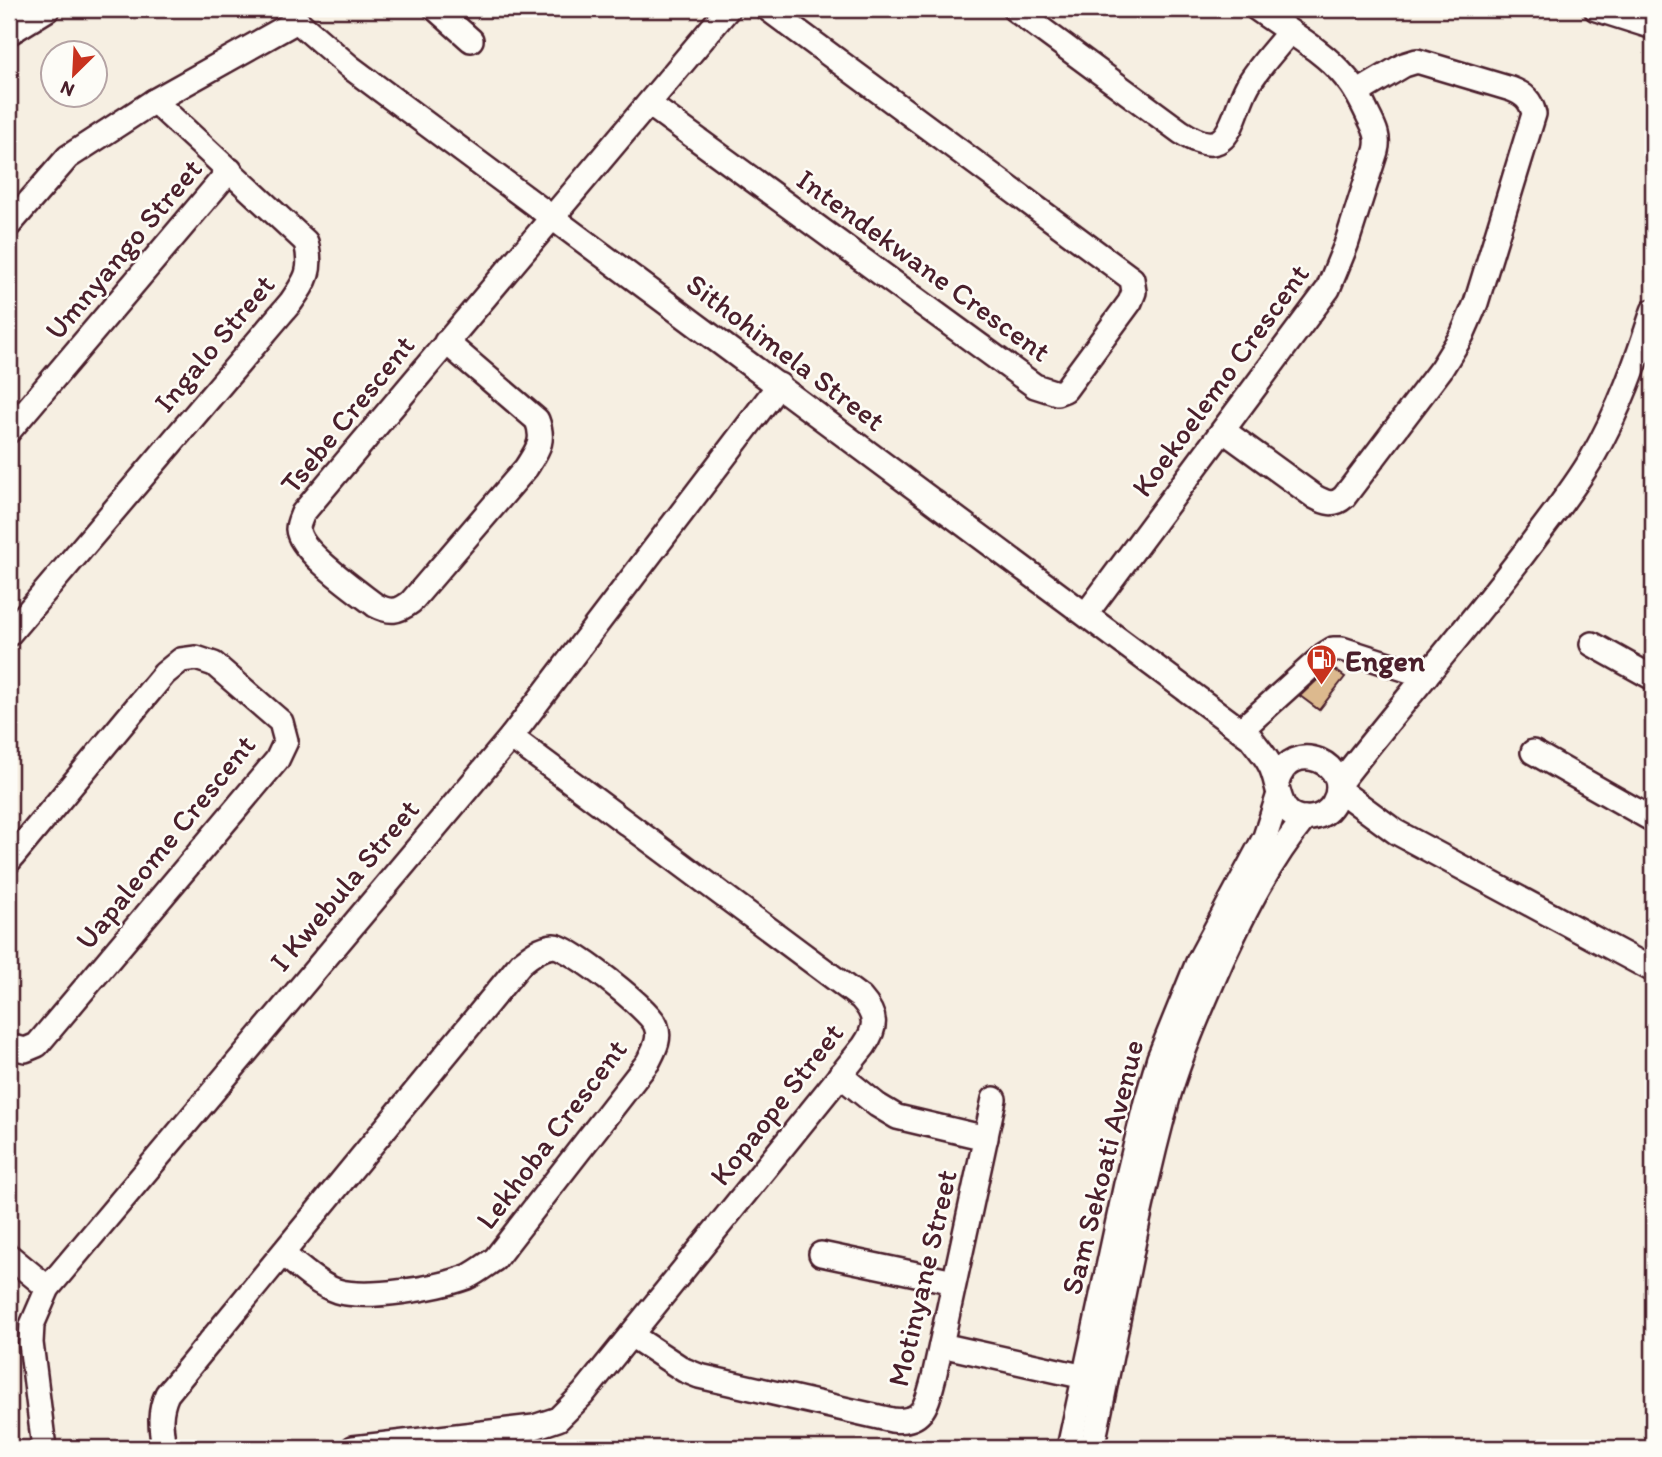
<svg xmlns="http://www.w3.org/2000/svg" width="1662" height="1457" font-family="Itim,sans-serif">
	<rect width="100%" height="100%" fill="#f6efe2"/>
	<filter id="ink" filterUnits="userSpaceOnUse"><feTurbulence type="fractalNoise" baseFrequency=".0143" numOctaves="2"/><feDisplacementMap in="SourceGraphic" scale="14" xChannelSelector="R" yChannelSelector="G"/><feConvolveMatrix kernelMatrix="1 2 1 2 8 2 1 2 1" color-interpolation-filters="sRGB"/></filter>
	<g filter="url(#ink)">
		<polygon fill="#dcb98e" stroke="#4a1f2b" stroke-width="2" points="1331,667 1345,677 1319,710 1300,696"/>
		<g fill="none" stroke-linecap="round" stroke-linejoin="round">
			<defs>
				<g id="minor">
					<path d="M290 9 297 21 350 67 1251 738C1257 747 1265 755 1270 765 1281 785 1275 822 1311 818 1320 817 1328 812 1333 804 1357 765 1290 734 1277 783"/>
					<polyline points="436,9 471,40"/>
					<path d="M1014 9 1181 132C1232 165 1230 118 1248 85 1259 66 1276 49 1289 32"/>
					<polyline points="1596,9 1653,27"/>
					<polyline points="9,33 48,9"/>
					<polyline points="649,104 1035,386 1057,393 1065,390 1130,302 1134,292 1132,279 768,9"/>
					<polyline points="9,225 68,157 154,101 297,21"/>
					<path d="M446 342 537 420C545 441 538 449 526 468L411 602C398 612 390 613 375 605 357 591 299 551 298 529 298 524 301 518 303 513L728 9"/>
					<polyline points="9,431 230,170"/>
					<path d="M1224 431 1315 497C1326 503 1334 506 1344 497L1441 369 1462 335 1476 303 1534 114C1531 100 1524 94 1511 89L1417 61 1404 65 1357 93"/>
					<path d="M1086 614 1328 289 1346 245 1376 151C1380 137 1374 127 1368 115 1362 102 1356 89 1346 78 1323 50 1286 30 1257 9"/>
					<path d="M9 634 291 302C307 279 313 270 306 242L154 101"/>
					<polyline points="1592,644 1653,678"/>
					<polyline points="1241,730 1325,654 1333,649 1342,649 1426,676"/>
					<polyline points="1533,752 1653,820"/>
					<path d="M1338 785C1402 702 1472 624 1534 540 1554 513 1575 487 1592 458 1619 411 1637 361 1653 311"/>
					<polyline points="1338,789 1396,832 1653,970"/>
					<polyline points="9,861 164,674 181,660 196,658 214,664 281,722 286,741 277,760 37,1045 25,1050 9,1046"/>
					<polyline points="840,1075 877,1105 897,1117 986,1138"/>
					<polyline points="821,1254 954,1282"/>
					<polyline points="9,1256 48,1288"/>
					<path d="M631 1335 684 1370 699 1376 892 1420C925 1424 927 1402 934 1377L994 1099"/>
					<polyline points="941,1345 1085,1377"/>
					<polyline points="44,1448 31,1343 32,1325 48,1288 511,737 779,385"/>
					<path d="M164 1448C161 1428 158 1414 167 1394L521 963C531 955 541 947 554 946 569 946 651 1010 656 1026 661 1039 654 1050 648 1062L495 1259C486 1265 476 1273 467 1277 437 1288 367 1300 337 1291 317 1284 299 1267 283 1254"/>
					<path d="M353 1448 534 1427 558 1419 583 1394 864 1046C877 1027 877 1016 861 998L511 737"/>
					<polyline points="1069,1448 1126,1184 1146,1102 1159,1058 1198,962 1265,837 1278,797"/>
					<path d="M1092 1448C1118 1330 1136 1210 1169 1094 1183 1048 1203 1004 1222 960 1245 910 1270 861 1305 818"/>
				</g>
			</defs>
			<use href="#minor" stroke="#4a1f2b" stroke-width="28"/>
			<use href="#minor" stroke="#fdfcf7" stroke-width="23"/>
		</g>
	</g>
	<defs>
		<symbol id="fuel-pin" viewBox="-11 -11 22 30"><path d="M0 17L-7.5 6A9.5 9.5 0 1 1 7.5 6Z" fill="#c8321e" stroke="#fdfcf7"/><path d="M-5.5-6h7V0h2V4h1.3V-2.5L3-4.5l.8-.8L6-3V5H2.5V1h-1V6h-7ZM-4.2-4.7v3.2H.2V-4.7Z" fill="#fff"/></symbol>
	</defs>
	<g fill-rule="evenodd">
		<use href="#fuel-pin" x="1304" y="642" width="35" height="47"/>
	</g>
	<g text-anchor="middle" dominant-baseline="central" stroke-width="5" stroke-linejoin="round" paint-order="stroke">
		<g font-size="30" fill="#4a1f2b" stroke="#fdfcf7">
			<text transform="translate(123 249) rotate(-50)">Umnyango Street</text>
			<text transform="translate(924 265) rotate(36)">Intendekwane Crescent</text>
			<text transform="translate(214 343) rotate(-50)">Ingalo Street</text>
			<text transform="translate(786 352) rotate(37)">Sithohimela Street</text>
			<text transform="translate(1220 380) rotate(-54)">Koekoelemo Crescent</text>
			<text transform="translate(347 414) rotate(-51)">Tsebe Crescent</text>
			<text transform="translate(165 842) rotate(-51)">Uapaleome Crescent</text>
			<text transform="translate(344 885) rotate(-50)">I Kwebula Street</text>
			<text transform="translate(776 1104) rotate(-52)">Kopaope Street</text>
			<text transform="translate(551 1134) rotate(-53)">Lekhoba Crescent</text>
			<text transform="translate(1102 1167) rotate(-76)">Sam Sekoati Avenue</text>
			<text transform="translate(922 1278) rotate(-77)">Motinyane Street</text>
		</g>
		<g font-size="30" font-weight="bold" fill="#4a1f2b" stroke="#fdfcf7" text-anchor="start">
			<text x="1345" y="660">Engen</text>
		</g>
	</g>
	<rect width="1662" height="1457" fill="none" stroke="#fdfcf7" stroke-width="35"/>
	<rect x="18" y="18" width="1627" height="1422" fill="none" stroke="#4a1f2b" stroke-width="2.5" filter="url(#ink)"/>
	<g transform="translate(74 74) rotate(204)"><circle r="33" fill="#fdfcf7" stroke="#b5a4a5" stroke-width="2"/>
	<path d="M0-5L12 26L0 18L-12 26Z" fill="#c8321e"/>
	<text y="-10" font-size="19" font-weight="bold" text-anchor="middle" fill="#4a1f2b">N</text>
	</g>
</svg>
